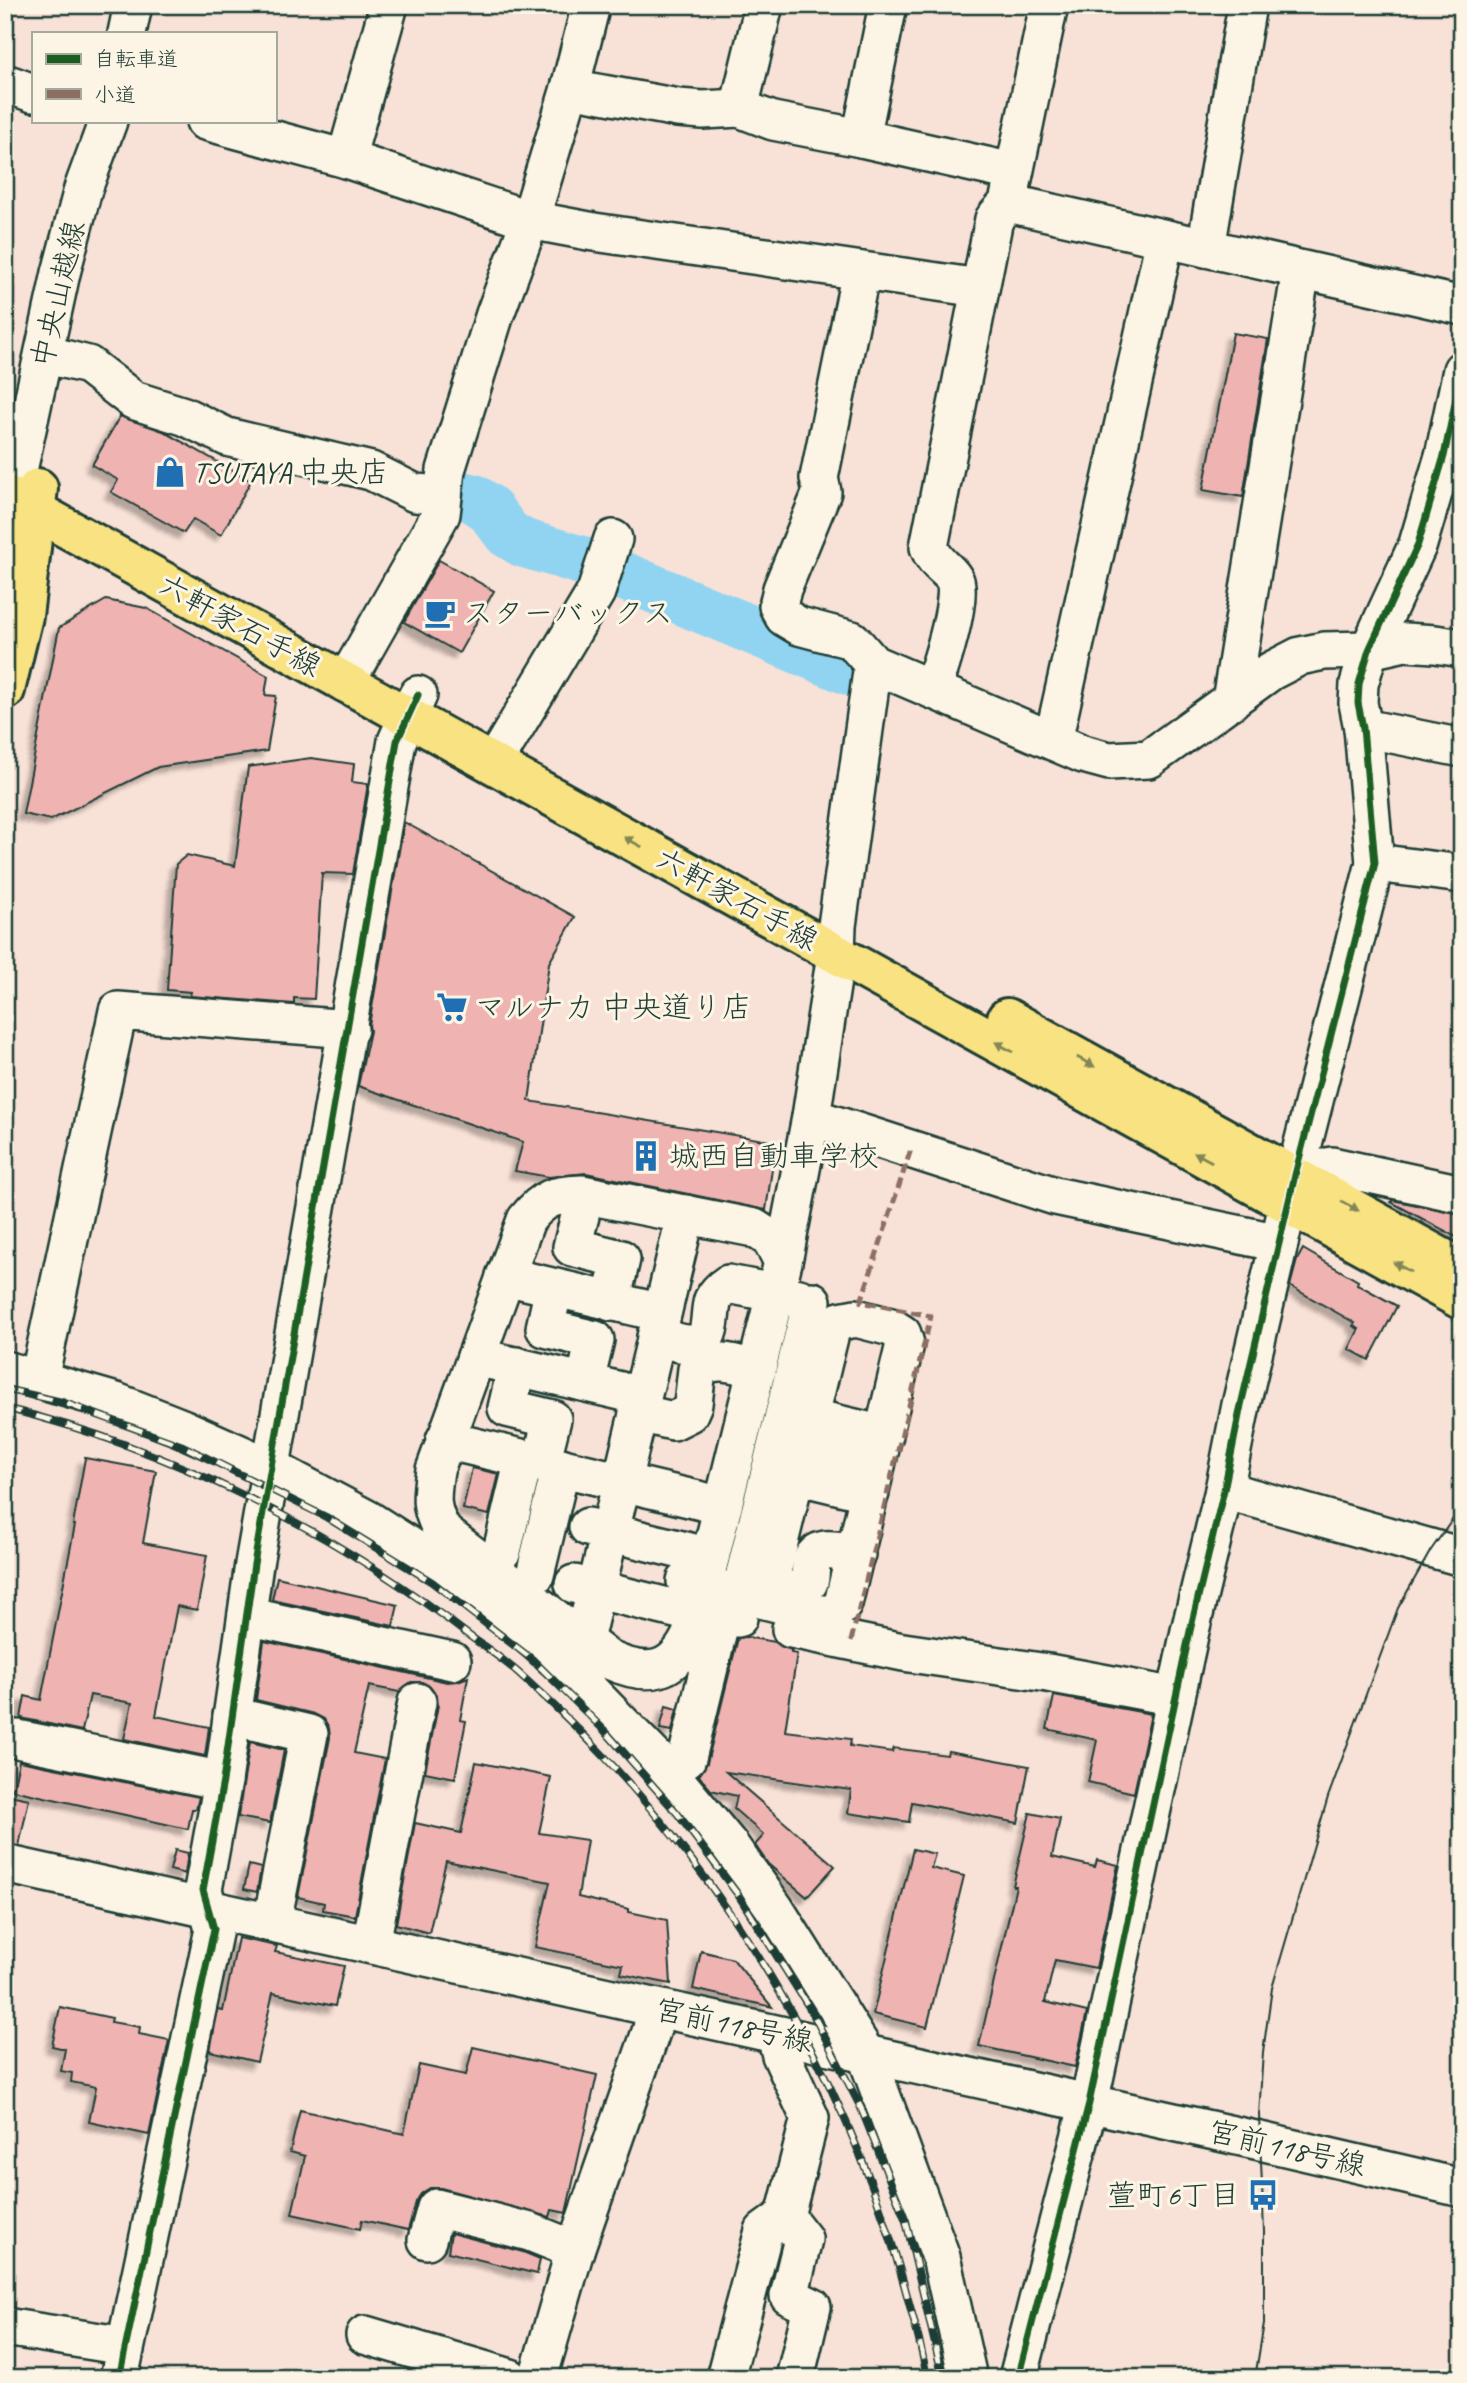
<svg xmlns="http://www.w3.org/2000/svg" width="1467" height="2383" font-family="Caveat,'Klee One',sans-serif">
	<defs>
		<filter id="shadow"><feDropShadow dx="-6" dy="6" stdDeviation="2" flood-color="#0004"/></filter>
	</defs>
	<rect width="100%" height="100%" fill="#f8e1d6"/>
	<filter id="ink" filterUnits="userSpaceOnUse"><feTurbulence type="fractalNoise" baseFrequency=".0143" numOctaves="2"/><feDisplacementMap in="SourceGraphic" scale="14" xChannelSelector="R" yChannelSelector="G"/><feConvolveMatrix kernelMatrix="1 2 1 2 8 2 1 2 1" color-interpolation-filters="sRGB"/></filter>
	<g filter="url(#ink)">
		<g fill="none" stroke-linecap="round" stroke-linejoin="round">
			<g stroke="#91d4f2" stroke-width="49">
				<polyline points="456,494 473,498 488,508 508,534 523,543 590,563"/>
				<polyline points="616,573 852,672"/>
			</g>
		</g>
		<g fill="#efb3b2" stroke="#1f3d34" stroke-width="2" filter="url(#shadow)">
			<polygon points="1233,333 1268,339 1243,497 1203,490"/>
			<polygon points="120,416 163,431 251,481 221,535 193,519 184,533 111,492 118,480 92,465"/>
			<polygon points="439,560 494,591 459,653 404,622"/>
			<polygon points="106,600 146,608 268,676 265,695 276,696 267,751 158,767 51,820 23,814 59,628"/>
			<polygon points="311,758 354,764 352,782 368,784 353,874 322,873 314,999 294,998 294,1004 190,996 191,992 167,990 176,864 187,855 235,866 248,767"/>
			<polygon points="404,822 575,917 549,963 529,1101 776,1142 766,1210 586,1173 549,1177 515,1171 523,1142 358,1086 370,1031 369,1025"/>
			<polygon points="1392,1200 1462,1214 1462,1240 1391,1202"/>
			<polygon points="1303,1249 1358,1281 1357,1284 1397,1306 1369,1360 1349,1349 1359,1329 1353,1326 1355,1323 1290,1286 1297,1260"/>
			<polygon points="85,1458 156,1471 143,1543 207,1555 197,1610 177,1606 156,1716 209,1727 205,1756 124,1739 132,1703 90,1695 82,1731 21,1718 25,1696 41,1700 75,1525 73,1525"/>
			<polygon points="472,1468 499,1474 489,1515 463,1509"/>
			<polygon points="277,1577 398,1605 393,1626 272,1600"/>
			<polygon points="745,1637 775,1642 791,1650 791,1653 797,1654 785,1731 851,1739 850,1746 892,1752 893,1748 947,1755 948,1751 1029,1766 1018,1823 912,1802 909,1822 848,1813 851,1790 726,1772 835,1866 807,1897 768,1864 755,1845 764,1835 734,1809 737,1796 711,1790 699,1776 707,1763 738,1638"/>
			<polygon points="264,1641 447,1682 458,1681 468,1677 460,1720 466,1721 455,1778 425,1772 438,1705 437,1696 431,1687 422,1682 411,1682 399,1692 369,1686 354,1753 385,1759 355,1916 323,1910 324,1903 298,1897 330,1738 329,1728 324,1719 314,1714 256,1700"/>
			<polygon points="1054,1696 1151,1714 1134,1793 1088,1782 1097,1740 1047,1729"/>
			<polygon points="666,1706 677,1709 672,1731 660,1729"/>
			<polygon points="250,1742 284,1750 270,1823 238,1817"/>
			<polygon points="19,1761 199,1797 196,1809 192,1809 188,1829 13,1790"/>
			<polygon points="476,1762 551,1777 539,1833 587,1840 578,1897 629,1909 629,1912 667,1920 671,1984 621,1974 623,1965 535,1947 550,1882 446,1861 429,1933 396,1924 415,1823 461,1833"/>
			<polygon points="5,1794 29,1799 19,1846 5,1844"/>
			<polygon points="1030,1813 1060,1819 1052,1857 1095,1867 1097,1860 1118,1865 1096,1968 1055,1960 1045,2002 1087,2012 1075,2067 979,2046 1016,1886 1013,1886"/>
			<polygon points="913,1849 935,1854 931,1868 964,1876 927,2027 873,2014"/>
			<polygon points="175,1850 188,1853 185,1874 170,1870"/>
			<polygon points="249,1865 261,1868 257,1892 244,1889"/>
			<polygon points="238,1938 277,1946 275,1952 344,1966 335,2006 273,1993 257,2062 210,2051 218,2010 223,2011"/>
			<polygon points="701,1951 733,1959 772,2007 693,1989"/>
			<polygon points="60,2007 112,2018 111,2022 140,2027 139,2034 169,2040 149,2135 89,2122 96,2087 71,2082 72,2073 61,2071 65,2049 52,2046"/>
			<polygon points="473,2047 597,2075 566,2213 552,2210 550,2217 441,2188 430,2188 421,2194 416,2202 408,2230 362,2220 360,2229 292,2214 305,2156 290,2152 300,2110 404,2134 419,2065 466,2075"/>
			<polygon points="451,2233 523,2252 540,2259 537,2274 448,2252"/>
		</g>
		<g fill="none" stroke-linecap="round" stroke-linejoin="round">
			<defs>
				<g id="minor">
					<polyline points="127,33 133,5"/>
					<polyline points="5,83 33,93"/>
					<polyline points="570,88 678,108 703,110 739,108 773,121 861,138 1013,172"/>
					<polyline points="739,108 764,5"/>
					<polyline points="205,121 346,159 530,220 594,232 979,288"/>
					<polyline points="861,138 888,5"/>
					<polyline points="346,159 389,5"/>
					<polyline points="1008,203 1462,306"/>
					<polyline points="1206,248 1247,5"/>
					<polyline points="861,271 819,478 822,492 782,589 778,606 784,617 799,626 852,640 873,664 1083,754 1109,761 1149,759 1271,671 1300,656 1324,651 1369,650 1405,642 1435,644 1462,648"/>
					<polyline points="44,354 88,365 133,400 184,416 227,437 371,471 415,493 443,495"/>
					<polyline points="12,498 61,273 83,189 108,121"/>
					<polyline points="873,664 837,926 836,954 811,1117 1055,1196 1279,1243"/>
					<polyline points="345,683 441,514 446,470 495,314 530,220 570,88 591,5"/>
					<path d="M932 689C940 669 962 600 955 581 950 569 936 566 929 547L994 219 1008 203 1049 5"/>
					<polyline points="1231,701 1301,270"/>
					<polyline points="1363,728 1462,748"/>
					<polyline points="1053,741 1165,239"/>
					<polyline points="493,764 596,592 613,539"/>
					<polyline points="1375,863 1462,874"/>
					<polyline points="1295,1175 1332,1166 1462,1194"/>
					<polyline points="580,1216 572,1247 621,1259 611,1302"/>
					<path d="M783 1262 771 1239 754 1228 582 1194C554 1195 544 1197 526 1220L435 1470C431 1497 429 1510 444 1533L609 1660C647 1677 673 1674 691 1635L783 1262 811 1117"/>
					<polyline points="505,1276 662,1313"/>
					<polyline points="554,1288 545,1328 595,1340 585,1382"/>
					<path d="M656 1337C667 1339 679 1344 689 1344 716 1343 707 1317 713 1300 716 1294 722 1288 728 1284L799 1298"/>
					<polyline points="476,1357 642,1396"/>
					<polyline points="517,1366 507,1408 552,1419 541,1463"/>
					<polyline points="5,1370 116,1402 182,1428 271,1468 367,1519 447,1570 518,1625 578,1679 666,1769 730,1846 775,1909 866,2054 941,2257 968,2378"/>
					<polyline points="39,1379 118,1011 349,1029"/>
					<polyline points="787,1412 884,1435"/>
					<path d="M638 1413 673 1421 689 1413 693 1404 697 1369C717 1356 735 1364 757 1370"/>
					<polyline points="828,1422 821,1451 862,1461 856,1489"/>
					<polyline points="445,1440 723,1506"/>
					<polyline points="796,1475 870,1493"/>
					<polyline points="1224,1490 1462,1557"/>
					<polyline points="588,1527 710,1557"/>
					<polyline points="502,1551 524,1459"/>
					<polyline points="535,1575 561,1467"/>
					<polyline points="686,1581 765,1600 831,1329 840,1321 856,1318 891,1327 902,1334 905,1344 843,1604 835,1612 825,1615 765,1600"/>
					<polyline points="574,1584 696,1614"/>
					<path d="M769 1586 799 1592 809 1582C811 1576 810 1571 811 1565 814 1542 841 1551 856 1554"/>
					<polyline points="740,1594 812,1301"/>
					<polyline points="247,1616 452,1661"/>
					<polyline points="791,1629 903,1652 1048,1673 1176,1697"/>
					<polyline points="584,1640 686,1214"/>
					<polyline points="232,1716 309,1734 272,1922"/>
					<polyline points="17,1739 223,1781"/>
					<polyline points="666,1769 687,1758 722,1614 738,1618"/>
					<polyline points="5,1864 1260,2141 1462,2188"/>
					<polyline points="371,1944 417,1702"/>
					<polyline points="776,2035 781,2055 810,2118 785,2216 803,2239 789,2296 812,2307 795,2378"/>
					<polyline points="427,2240 436,2208 530,2232 575,2250"/>
					<polyline points="5,2327 125,2346"/>
					<polyline points="365,2335 510,2378"/>
					<polyline points="119,2378 214,1929 203,1890 223,1781 254,1564 397,741 418,695"/>
					<polyline points="538,2378 575,2250 652,2029 655,2008"/>
					<polyline points="725,2378 764,2231 785,2216"/>
					<polyline points="1018,2378 1089,2103 1190,1631 1224,1490 1241,1405 1295,1175 1375,863 1363,728 1358,703 1359,684 1369,650 1418,544 1444,456 1462,370"/>
				</g>
				<g id="major">
					<polyline points="5,494 1462,1300"/>
					<polyline points="5,690 23,616 38,488"/>
					<polyline points="1007,1018 1462,1269"/>
				</g>
			</defs>
			<use href="#minor" stroke="#1f3d34" stroke-width="42"/>
			<use href="#major" stroke="#1f3d34" stroke-width="44"/>
			<use href="#minor" stroke="#fcf5e5" stroke-width="37"/>
			<use href="#major" stroke="#f8e281" stroke-width="38"/>
			<polyline stroke="#1f3d34" stroke-width="2" points="1255,2378 1264,2323 1264,2231 1259,2115 1263,2052 1272,1988 1328,1797 1398,1608 1431,1550 1462,1506"/>
			<defs>
				<g id="rail">
					<polyline points="5,1389 62,1402 183,1446 326,1517 432,1582 533,1660 605,1731 677,1813 739,1896 812,2012 861,2108 906,2221 943,2378"/>
					<path d="M5 1408C169 1448 334 1531 467 1634 486 1648 506 1661 523 1677 702 1837 842 2056 905 2288 913 2318 922 2347 927 2378"/>
				</g>
			</defs>
			<use href="#rail" stroke="#1f3d34" stroke-width="8"/>
			<use href="#rail" stroke="#fcf5e5" stroke-width="5" stroke-dasharray="16" stroke-linecap="butt"/>
			<polyline stroke="#8d6e63" stroke-width="5" stroke-dasharray="10 5" stroke-linecap="butt" points="851,1641 931,1316 861,1302 911,1149"/>
			<defs>
				<g id="cycleway">
					<polyline points="119,2378 214,1929 203,1890 223,1781 254,1564 397,741 418,695"/>
					<polyline points="1018,2378 1089,2103 1190,1631 1224,1490 1241,1405 1295,1175 1375,863 1363,728 1358,703 1359,684 1369,650 1418,544 1444,456 1462,370"/>
				</g>
			</defs>
			<use href="#cycleway" stroke="#fcf5e5" stroke-width="11"/>
			<use href="#cycleway" stroke="#1b5e20" stroke-width="7"/>
		</g>
		<defs><path id="oneway-solid" d="M-6-.8H1V-3.2L6.5 0L1 3.2V.8H-6Z" transform="scale(1.75)"/></defs>
		<g fill="#818757">
			<use href="#oneway-solid" transform="translate(633 842) rotate(-151)"/>
			<use href="#oneway-solid" transform="translate(1004 1047) rotate(-151)"/>
			<use href="#oneway-solid" transform="translate(1086 1062) rotate(29)"/>
			<use href="#oneway-solid" transform="translate(1203 1157) rotate(-151)"/>
			<use href="#oneway-solid" transform="translate(1350 1206) rotate(29)"/>
			<use href="#oneway-solid" transform="translate(1402 1267) rotate(-151)"/>
		</g>
	</g>
	<defs>
		<symbol id="shop-bare" viewBox="-9 -9 18 18"><path d="M-5-2.5h2.3a2.7 3.5 0 0 1 5.4 0H5L5.5 6h-11ZM-1.5-2.5h3a1.5 2.3 0 0 0-3 0Z" fill="#1f6fb2" stroke="#fcf5e5" stroke-width="2.5" paint-order="stroke"/></symbol>
		<symbol id="cafe-bare" viewBox="-9 -9 18 18"><path d="M-5.5-4.5H6V0H3Q3 3.5 0 3.5H-2.5Q-5.5 3.5-5.5 0ZM3-3.2v2h1.7v-2ZM-6 4.5H4V6H-6Z" fill="#1f6fb2" stroke="#fcf5e5" stroke-width="2.5" paint-order="stroke"/></symbol>
		<symbol id="supermarket-bare" viewBox="-9 -9 18 18"><path d="M-6-5.5h2.5l.6 2H6L4.5 2H-2.5L-4.4-4H-6ZM-1.5 3.2a1.3 1.3 0 1 0 .1 0ZM3 3.2a1.3 1.3 0 1 0 .1 0Z" fill="#1f6fb2" stroke="#fcf5e5" stroke-width="2.5" paint-order="stroke"/></symbol>
		<symbol id="building-bare" viewBox="-9 -9 18 18"><path d="M-4-6H4V6H1V3H-1V6H-4ZM-2.5-4.3h1.7v1.8h-1.7ZM.8-4.3h1.7v1.8H.8ZM-2.5-1h1.7V.8h-1.7ZM.8-1h1.7V.8H.8Z" fill="#1f6fb2" stroke="#fcf5e5" stroke-width="2.5" paint-order="stroke"/></symbol>
		<symbol id="bus-bare" viewBox="-9 -9 18 18"><path d="M-5-6H5V4H4V6H2V4H-2V6H-4V4H-5ZM-3.5-4V0h7V-4ZM-3.5 1.2v1.5H-2V1.2ZM2 1.2v1.5H3.5V1.2Z" fill="#1f6fb2" stroke="#fcf5e5" stroke-width="2.5" paint-order="stroke"/></symbol>
	</defs>
	<g fill-rule="evenodd">
		<use href="#shop-bare" x="148" y="450" width="44" height="44"/>
		<use href="#cafe-bare" x="418" y="591" width="44" height="44"/>
		<use href="#supermarket-bare" x="430" y="985" width="44" height="44"/>
		<use href="#building-bare" x="624" y="1134" width="44" height="44"/>
		<use href="#bus-bare" x="1241" y="2173" width="44" height="44"/>
	</g>
	<g text-anchor="middle" dominant-baseline="central" stroke-width="6" stroke-linejoin="round" paint-order="stroke">
		<g font-size="30" fill="#1f3d34" stroke="#fcf5e5">
			<text transform="translate(58 294) rotate(-77)">中央山越線</text>
			<text transform="translate(240 625) rotate(29)">六軒家石手線</text>
			<text transform="translate(737 899) rotate(29)">六軒家石手線</text>
			<text transform="translate(734 2025) rotate(12)">宮前118号線</text>
			<text transform="translate(1287 2148) rotate(13)">宮前118号線</text>
		</g>
		<g font-size="30" fill="#1f3d34" stroke="#fcf5e5" text-anchor="start">
			<text x="193" y="472">TSUTAYA 中央店</text>
			<text x="463" y="613">スターバックス</text>
			<text x="475" y="1007">マルナカ 中央道り店</text>
			<text x="669" y="1156">城西自動車学校</text>
			<text x="1240" y="2195" text-anchor="end">萱町6丁目</text>
		</g>
	</g>
	<rect width="1467" height="2383" fill="none" stroke="#fcf5e5" stroke-width="28"/>
	<rect x="14" y="14" width="1439" height="2355" fill="none" stroke="#1f3d34" stroke-width="2.5" filter="url(#ink)"/>
	<rect x="32" y="32" width="245" height="91" fill="#fcf5e5" stroke="#a4ab9e" stroke-width="2"/>
	<rect x="46" y="54" width="35" height="10" fill="#1b5e20" stroke="#a4ab9e" stroke-width="2"/>
	<text x="94" y="66" font-size="21" fill="#1f3d34">自転車道</text>
	<rect x="46" y="89" width="35" height="10" fill="#8d6e63" stroke="#a4ab9e" stroke-width="2"/>
	<text x="94" y="102" font-size="21" fill="#1f3d34">小道</text>
</svg>
